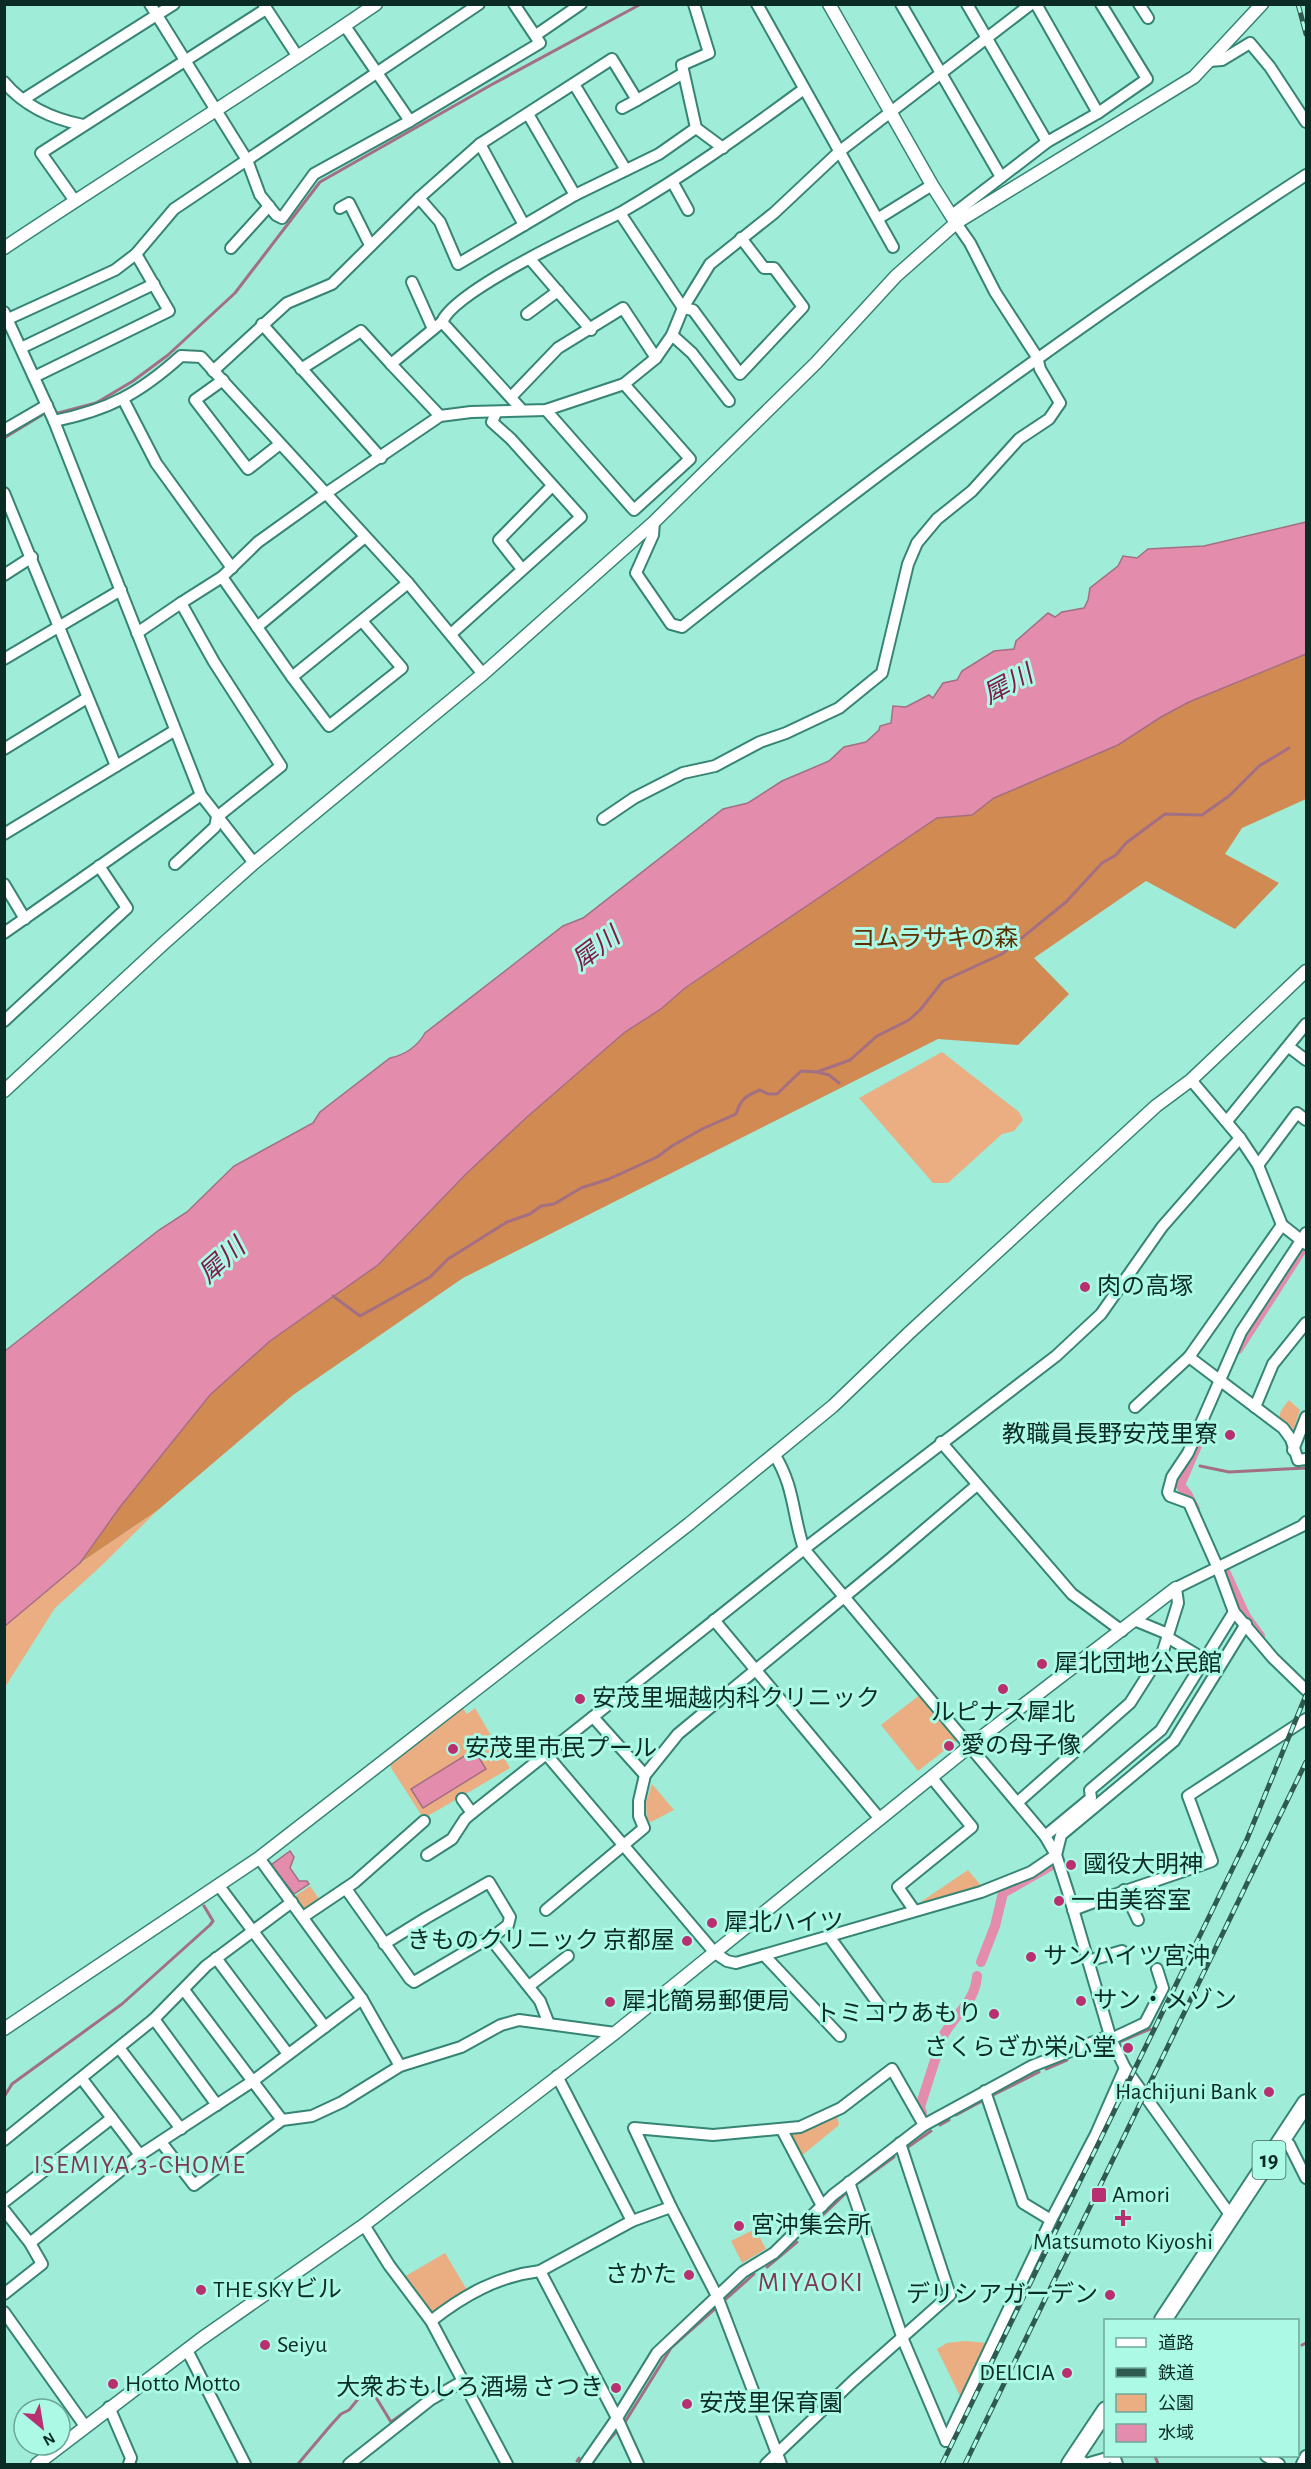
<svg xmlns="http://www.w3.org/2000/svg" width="1311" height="2469" font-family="'Alegreya Sans','Noto Sans JP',sans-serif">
	<rect width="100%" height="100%" fill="#9fecd9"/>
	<g fill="#ebae82">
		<polygon points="942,1052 1019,1112 1023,1120 1014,1131 1002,1134 948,1183 933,1183 859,1098"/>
		<path d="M1289 1400 1300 1410 1293 1431 1287 1430C1277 1415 1277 1415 1289 1400Z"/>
		<polygon points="158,1510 100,1567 55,1608 5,1687 5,1626 80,1563"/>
		<polygon points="921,1694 959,1739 918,1771 881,1725"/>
		<polygon points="462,1707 467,1714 475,1708 510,1768 426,1817 422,1816 391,1768 390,1762"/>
		<polygon points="652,1784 674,1810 651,1822 647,1821 646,1802"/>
		<polygon points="968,1870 983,1888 923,1905 922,1901"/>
		<polygon points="310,1886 320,1900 307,1909 302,1909 294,1897"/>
		<polygon points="837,2116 839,2125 800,2157 789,2137 792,2134"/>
		<polygon points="755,2229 766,2249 742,2263 731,2241"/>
		<polygon points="445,2253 467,2290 433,2315 404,2277"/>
		<polygon points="965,2341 987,2343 961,2398 937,2349 947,2343"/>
	</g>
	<polygon fill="#d28a53" points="1306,654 1306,799 1242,828 1225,854 1279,883 1235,929 1146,881 1034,958 1069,994 1018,1045 938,1039 463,1278 293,1395 158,1510 80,1563 120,1507 210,1395 270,1341 378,1265 466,1174 527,1117 625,1032 661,1009 685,988 937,818 972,815 994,798 1118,745 1161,717 1189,702"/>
	<g fill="#e48cab" stroke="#a36f83" stroke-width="1.5">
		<path d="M1306 522V654L1189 702 1161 717 1118 745 994 798 972 815 937 818 685 988 661 1009 625 1032 527 1117 466 1174 378 1265 270 1341 210 1395 120 1507 80 1563 5 1626V1351L159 1230 187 1212 234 1166 313 1123 320 1112 390 1058C405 1055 418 1046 425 1033L563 926 583 918 723 809 748 803 782 781 829 761 844 747 866 742 879 730 880 726 891 723 893 706 906 707 929 695 933 698 943 683 957 680 962 671 994 651 1014 649 1016 641 1048 613 1055 617 1062 612 1084 608 1088 600 1090 588 1118 566 1123 556 1137 558 1148 549 1204 546Z"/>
		<polygon points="474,1750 486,1769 423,1808 411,1789"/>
		<polygon points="290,1851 294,1857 290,1868 299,1881 307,1881 309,1884 294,1894 271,1865"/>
	</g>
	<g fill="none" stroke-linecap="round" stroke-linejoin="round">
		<g stroke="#a36f83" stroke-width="3">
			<polyline points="58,413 96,403 133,381 168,355 235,293 320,182 491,85 641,4"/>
			<polyline points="4,438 42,415"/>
			<polyline points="817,1072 829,1075 839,1083"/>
			<path d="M333 1296 360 1316 430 1277 448 1259 507 1222 530 1214 541 1206 554 1204 581 1188 609 1179 657 1157 672 1146 702 1129 736 1114C741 1099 745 1096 760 1090L768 1094H777L801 1071 817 1072 850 1060 877 1036 909 1020 920 1010 943 981 1002 954 1066 902 1102 863 1116 855 1126 843 1165 814 1202 815 1229 796 1259 766 1289 748"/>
			<polyline points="1200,1466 1229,1472 1306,1468"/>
			<polyline points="1119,2042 1150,2029"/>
			<polyline points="1077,2057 1104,2046"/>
			<polyline points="1046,2069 1067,2060"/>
			<polyline points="991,2096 1039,2072"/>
			<polyline points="4,2097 12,2084 122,2004 210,1925 213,1921 204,1906"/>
			<polyline points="956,2115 984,2100"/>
			<polyline points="940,2125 949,2120"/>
			<polyline points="908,2147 931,2131"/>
			<polyline points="858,2183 894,2157"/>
			<polyline points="807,2230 846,2193"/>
			<polyline points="767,2267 797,2242"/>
			<polyline points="726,2299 754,2274"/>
			<polyline points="1302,2345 1306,2343"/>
			<polyline points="625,2422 671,2348 716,2308"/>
			<polyline points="602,2448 617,2431"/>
			<polyline points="1155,2456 1158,2464"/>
			<polyline points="577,2461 579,2458"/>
			<polyline points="298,2464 331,2425 341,2414 349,2410 369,2386 391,2422 422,2400"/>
		</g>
		<g stroke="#e48cab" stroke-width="10">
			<polyline points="1238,1349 1306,1243"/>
			<polyline points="1195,1509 1187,1494 1180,1485 1198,1443"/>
			<polyline points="1224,1569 1246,1617 1260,1636"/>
			<polyline points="981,1962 995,1926 1003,1893 1052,1865"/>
			<path d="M922 2113 920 2107 942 2038C953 2015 975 2004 977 1976"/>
		</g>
		<defs>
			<g id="minor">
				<polyline points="150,4 247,160 260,195 276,215 282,218 314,174 410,121 540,43 514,4"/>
				<polyline points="757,4 893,247"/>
				<polyline points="901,4 1001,177"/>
				<polyline points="967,4 1047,142"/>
				<polyline points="1036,4 1098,113"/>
				<polyline points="1139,4 1148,18"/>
				<polyline points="264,5 298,57"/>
				<polyline points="345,26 410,121"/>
				<polyline points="536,35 581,4"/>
				<polyline points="1209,61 1222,60 1250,43 1270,67 1306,122"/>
				<path d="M4 82C24 106 53 119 83 125"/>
				<polyline points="574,84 626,170"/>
				<polyline points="24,99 174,4"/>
				<polyline points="622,108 637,100"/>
				<polyline points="528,114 575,195"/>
				<polyline points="696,128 723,148"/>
				<polyline points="480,144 524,225"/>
				<polyline points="673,183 688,210"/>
				<polyline points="419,198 440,222 458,264 575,195 659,154 696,128 682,65 709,53 694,4"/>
				<polyline points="75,201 41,153 266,9"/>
				<polyline points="340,208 349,203 370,245"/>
				<polyline points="952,215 1047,142 1098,113 1147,79 1101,4"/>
				<polyline points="879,218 932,185"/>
				<path d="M741 238 764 268H774L803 307 740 374 693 310 683 308 620 213C684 176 744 133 804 89"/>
				<polyline points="231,248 269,206"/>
				<polyline points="530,259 591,330"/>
				<polyline points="412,282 433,329"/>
				<polyline points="4,312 54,421 201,795 254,863"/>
				<polyline points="527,314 558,291"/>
				<polyline points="8,319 115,270 136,254 174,209 479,4"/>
				<polyline points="262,324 381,458"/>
				<polyline points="672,335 692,353 729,401"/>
				<polyline points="21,348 154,284"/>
				<polyline points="301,369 361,331 391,364"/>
				<polyline points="213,371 287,303 332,284 419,198 480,144 612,59 637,100 682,74"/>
				<polyline points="34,377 169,311 136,254"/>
				<polyline points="223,380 195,400 248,469 280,444"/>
				<polyline points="512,396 558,348 623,308 656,358"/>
				<polyline points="123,399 156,463 232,568"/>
				<path d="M522 410 442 322C455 290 585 230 620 213"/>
				<polyline points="546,410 634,510 690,459 624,384"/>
				<polyline points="440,416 391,364 442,322"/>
				<path d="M54 421C109 410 140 393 181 356L201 357 408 583 483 674"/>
				<polyline points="4,430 47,405"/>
				<polyline points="4,493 116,766"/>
				<path d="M654 522 653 535 636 573 671 624 682 627C884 467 1091 315 1306 175"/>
				<polyline points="522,569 499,540 552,486"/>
				<polyline points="4,575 32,557"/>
				<polyline points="222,577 292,677 408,583"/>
				<polyline points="181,603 222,577 258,542 325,494 440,416 471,412 546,410 624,384 656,358 672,335 683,308 710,264 774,213 840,151 1031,4"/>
				<polyline points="257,627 365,537"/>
				<polyline points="137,633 181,603 214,662 281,766 217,817 215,827 175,864"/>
				<polyline points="451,634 581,517 511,439 492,422 496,413"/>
				<polyline points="4,659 121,590"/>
				<polyline points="292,677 329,726 402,668 362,621"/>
				<polyline points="4,749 87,698"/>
				<polyline points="603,819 634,798 683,773 715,766 760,742 786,733 839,708 882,673 908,564 917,543 937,519 972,491 1019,439 1049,419 1060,403 1040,369 1037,357 995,292 970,243 956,223"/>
				<polyline points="4,834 174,731"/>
				<polyline points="4,884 25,919"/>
				<polyline points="4,933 201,795"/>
				<polyline points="4,1021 127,908 99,866"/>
				<polyline points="1289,1047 1306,1060"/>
				<polyline points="1191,1080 1240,1138 1258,1165 1282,1225 1306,1244"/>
				<polyline points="1227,1121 1306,1024"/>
				<polyline points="1258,1165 1297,1113 1306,1120"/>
				<polyline points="1282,1225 1189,1357 1283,1428 1291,1439 1298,1460 1306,1459"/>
				<polyline points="1306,1233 1241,1332 1188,1453 1172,1477 1168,1492 1170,1496 1189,1503 1217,1566 1234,1612 1273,1658 1306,1690"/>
				<polyline points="1135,1407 1189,1357"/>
				<polyline points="1255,1407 1273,1364 1306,1323"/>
				<polyline points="941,1442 1072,1594 1122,1631"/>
				<polyline points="1293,1450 1306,1417"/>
				<path d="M774 1454C795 1487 792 1514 804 1549L1045 1836 1056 1855 1068 1892 1111 2039 1125 2068 1231 2216"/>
				<polyline points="714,1620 880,1819"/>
				<polyline points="1134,1620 1168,1634"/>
				<polyline points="1167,1637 1204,1659"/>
				<polyline points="593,1717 645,1775"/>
				<polyline points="546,1754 715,1953 727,1961 736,1963 981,1892 1031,1872 1056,1855 1061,1835 1174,1741 1246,1624"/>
				<polyline points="462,1799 472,1813"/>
				<polyline points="1018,1802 1130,1703 1163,1651 1178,1603 1176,1588 1302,1526 1306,1522"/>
				<polyline points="1045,1836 1091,1798 1090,1790 1161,1730 1234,1612"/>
				<polyline points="427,1855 452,1839 465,1819 472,1813 804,1549 1056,1356 1101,1314 1162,1227 1240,1138"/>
				<polyline points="259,1858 362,1999 400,2066"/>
				<polyline points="219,1886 325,2027"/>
				<polyline points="345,1889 349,1893 410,1979 414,1982 499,1932 508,1925 510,1917 489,1882 426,1918 384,1944"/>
				<polyline points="1124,1890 1138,1920"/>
				<polyline points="546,1910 644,1828 639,1816 639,1801 645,1775 678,1734 889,1560 977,1485"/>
				<polyline points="914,1910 898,1887 972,1827 932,1778"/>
				<path d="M1073 1910C1119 1892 1166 1878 1212 1861L1188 1796 1306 1719"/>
				<polyline points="303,1917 355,1882 424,1821"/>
				<polyline points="828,1935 882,2009"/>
				<polyline points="490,1938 540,2001 549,2024"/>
				<polyline points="764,1955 840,2036"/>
				<polyline points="216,1958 288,2054"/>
				<polyline points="1088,1961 1122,1951"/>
				<polyline points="529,1986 568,1956"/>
				<polyline points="184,1990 282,2120"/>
				<polyline points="154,2019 217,2105"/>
				<polyline points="1111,2039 1145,2023 1163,1988 1157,1969"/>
				<polyline points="120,2049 181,2129"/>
				<polyline points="557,2076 632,2221"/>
				<polyline points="82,2079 140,2155"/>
				<polyline points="985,2091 1023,2203 1051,2220"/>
				<polyline points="782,2130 822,2206"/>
				<polyline points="4,2140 154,2019 206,1966 292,1902"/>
				<polyline points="1282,2140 1289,2144 1306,2178"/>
				<polyline points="161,2142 194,2185 282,2120 312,2116 342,2102 400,2066 461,2047 501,2025 519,2020 615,2033"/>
				<polyline points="849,2182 904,2342 946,2441"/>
				<polyline points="4,2202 112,2118"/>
				<polyline points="4,2210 30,2243 42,2264 4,2294"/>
				<polyline points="364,2225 389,2265 431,2321 507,2464"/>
				<polyline points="30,2243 140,2155 253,2081 362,1999"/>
				<polyline points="540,2271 617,2418 638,2464"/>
				<polyline points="4,2312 85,2426"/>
				<path d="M431 2321C464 2295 498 2276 540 2271L632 2221 671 2207"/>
				<polyline points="187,2350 245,2464"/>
				<polyline points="109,2407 131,2458 129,2464"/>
				<polyline points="946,2441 1051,2220 1096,2134 1125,2068"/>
				<polyline points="1266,2456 1279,2464"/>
				<polyline points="1075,2457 1086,2464 1114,2456 1117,2464"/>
				<polyline points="349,2464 430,2400 463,2381"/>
				<polyline points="585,2464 617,2418 657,2353 743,2272 774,2253 833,2195 924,2125 1032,2066 1109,2036"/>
				<polyline points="766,2464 853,2381 950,2295 900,2143"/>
				<polyline points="781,2464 717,2296 671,2207 634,2128 713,2135 800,2127 841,2108 892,2069 924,2125"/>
				<polyline points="1302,2464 1306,2456"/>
			</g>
			<g id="tertiary">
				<polyline points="829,4 932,185 956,223"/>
				<path d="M4 248C128 165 254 88 376 4"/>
				<polyline points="4,1091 163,944 254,863 483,674 654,522 816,363 896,276 956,223 1194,77 1262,4"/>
				<polyline points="4,2029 259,1858 689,1524 833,1406 909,1333 1156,1106 1191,1080 1306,971"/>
				<polyline points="37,2464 201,2339 364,2225 615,2033 970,1746 1176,1588"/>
			</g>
			<g id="trunk">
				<polyline points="1163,2320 1306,2103"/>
				<polyline points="1070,2464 1106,2410"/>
			</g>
		</defs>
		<use href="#minor" stroke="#368474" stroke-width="14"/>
		<use href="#tertiary" stroke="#368474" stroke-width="15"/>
		<use href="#trunk" stroke="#368474" stroke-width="20"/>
		<use href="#minor" stroke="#fff" stroke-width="10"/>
		<use href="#tertiary" stroke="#fff" stroke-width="12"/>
		<use href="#trunk" stroke="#fff" stroke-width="16"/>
		<defs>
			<g id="rail">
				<polyline points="1298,4 1306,34"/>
				<polyline points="942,2464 1247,1839 1306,1695"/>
				<polyline points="965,2464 1306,1762"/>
			</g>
		</defs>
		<use href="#rail" stroke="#2f5a50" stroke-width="5"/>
		<use href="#rail" stroke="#acfae6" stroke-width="3" stroke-dasharray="9" stroke-linecap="butt"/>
	</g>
	<g fill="#b8306f" stroke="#acfae6" stroke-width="2">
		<circle cx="1085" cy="1287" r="6"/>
		<circle cx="1230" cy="1435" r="6"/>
		<circle cx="1042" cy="1664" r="6"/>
		<circle cx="1003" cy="1689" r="6"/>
		<circle cx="580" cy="1699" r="6"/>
		<circle cx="949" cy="1746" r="6"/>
		<circle cx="453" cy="1749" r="6"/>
		<circle cx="1071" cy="1865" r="6"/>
		<circle cx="1059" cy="1901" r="6"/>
		<circle cx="712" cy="1923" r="6"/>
		<circle cx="687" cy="1941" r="6"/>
		<circle cx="1031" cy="1957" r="6"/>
		<circle cx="1081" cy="2001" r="6"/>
		<circle cx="610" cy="2002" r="6"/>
		<circle cx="994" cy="2014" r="6"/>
		<circle cx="1128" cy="2048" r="6"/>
		<circle cx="1269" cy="2092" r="6"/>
		<rect x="1091" y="2187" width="16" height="16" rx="3"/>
		<path d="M1120 2209h6v6h6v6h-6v6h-6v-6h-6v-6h6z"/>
		<circle cx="739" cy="2226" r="6"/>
		<circle cx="689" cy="2275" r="6"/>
		<circle cx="201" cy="2290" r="6"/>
		<circle cx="1110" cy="2295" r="6"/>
		<circle cx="265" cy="2345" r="6"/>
		<circle cx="1067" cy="2373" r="6"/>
		<circle cx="113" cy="2384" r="6"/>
		<circle cx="616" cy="2388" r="6"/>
		<circle cx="687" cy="2404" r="6"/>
	</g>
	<g text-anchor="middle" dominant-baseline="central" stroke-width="6" stroke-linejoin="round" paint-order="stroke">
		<rect fill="#acfae6" stroke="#3b6a5f" stroke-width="1.5" x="1252.5" y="2141" width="33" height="38" rx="4.5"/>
		<g font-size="22" font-weight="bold" fill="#0b2c25">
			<text x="1269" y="2160">19</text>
		</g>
		<g font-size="24" fill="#5c2e00" stroke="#acfae6">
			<text x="935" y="939">コムラサキの森</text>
		</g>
		<g font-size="24" fill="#0b2c25" stroke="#acfae6" text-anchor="start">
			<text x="1097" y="1287">肉の高塚</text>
			<text x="1218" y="1435" text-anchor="end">教職員長野安茂里寮</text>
			<text x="1054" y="1664">犀北団地公民館</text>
			<text x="592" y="1699">安茂里堀越内科クリニック</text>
			<text x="1003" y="1713" text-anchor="middle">ルピナス犀北</text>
			<text x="961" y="1746">愛の母子像</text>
			<text x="465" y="1749">安茂里市民プール</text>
			<text x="1083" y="1865">國役大明神</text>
			<text x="1071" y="1901">一由美容室</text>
			<text x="724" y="1923">犀北ハイツ</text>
			<text x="675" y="1941" text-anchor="end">きものクリニック 京都屋</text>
			<text x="1043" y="1957">サンハイツ宮沖</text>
			<text x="1093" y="2001">サン・メゾン</text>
			<text x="622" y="2002">犀北簡易郵便局</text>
			<text x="982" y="2014" text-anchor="end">トミコウあもり</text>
			<text x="1116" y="2048" text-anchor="end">さくらざか栄心堂</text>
			<text x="1257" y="2092" text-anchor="end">Hachijuni Bank</text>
			<text x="1112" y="2195">Amori</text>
			<text x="751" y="2226">宮沖集会所</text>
			<text x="1123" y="2242" text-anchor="middle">Matsumoto Kiyoshi</text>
			<text x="677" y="2275" text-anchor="end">さかた</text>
			<text x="213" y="2290">THE SKYビル</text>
			<text x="1098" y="2295" text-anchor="end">デリシアガーデン</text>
			<text x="277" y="2345">Seiyu</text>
			<text x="1055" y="2373" text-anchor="end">DELICIA</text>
			<text x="125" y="2384">Hotto Motto</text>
			<text x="604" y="2388" text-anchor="end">大衆おもしろ酒場 さつき</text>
			<text x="699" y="2404">安茂里保育園</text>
		</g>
		<g font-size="26" font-style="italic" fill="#821a4b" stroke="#acfae6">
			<text transform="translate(1008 685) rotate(-28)">犀川</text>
			<text transform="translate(596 949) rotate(-37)">犀川</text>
			<text transform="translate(222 1261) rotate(-42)">犀川</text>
		</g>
		<g font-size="26" letter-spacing="1.5" fill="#7d3853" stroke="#acfae6">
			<text x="140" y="2165">ISEMIYA 3-CHOME</text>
		</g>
		<g font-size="27" letter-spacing="1.5" fill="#7d3853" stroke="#acfae6">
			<text x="811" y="2282">MIYAOKI</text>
		</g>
	</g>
	<rect width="1311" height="2469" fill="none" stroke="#0b2c25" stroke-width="12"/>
	<rect x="1104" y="2319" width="195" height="138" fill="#acfae6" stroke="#6ca899" stroke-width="1.5"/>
	<rect x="1116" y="2338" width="30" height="9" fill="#ffffff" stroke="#6ca899" stroke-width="1.5"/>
	<text x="1158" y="2349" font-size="18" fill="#0b2c25">道路</text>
	<rect x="1116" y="2368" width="30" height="9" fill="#2f5a50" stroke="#6ca899" stroke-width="1.5"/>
	<text x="1158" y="2379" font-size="18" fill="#0b2c25">鉄道</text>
	<rect x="1116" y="2394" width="30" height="18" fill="#ebae82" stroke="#6ca899" stroke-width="1.5"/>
	<text x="1158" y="2409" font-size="18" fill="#0b2c25">公園</text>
	<rect x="1116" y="2424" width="30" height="18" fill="#e48cab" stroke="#6ca899" stroke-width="1.5"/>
	<text x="1158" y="2439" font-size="18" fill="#0b2c25">水域</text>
	<g transform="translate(42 2427) rotate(150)"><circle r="28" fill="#acfae6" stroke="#6ca899" stroke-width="1.5"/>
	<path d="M0-4.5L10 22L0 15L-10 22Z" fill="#b8306f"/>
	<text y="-9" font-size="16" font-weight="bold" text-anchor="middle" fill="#0b2c25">N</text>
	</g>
</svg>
